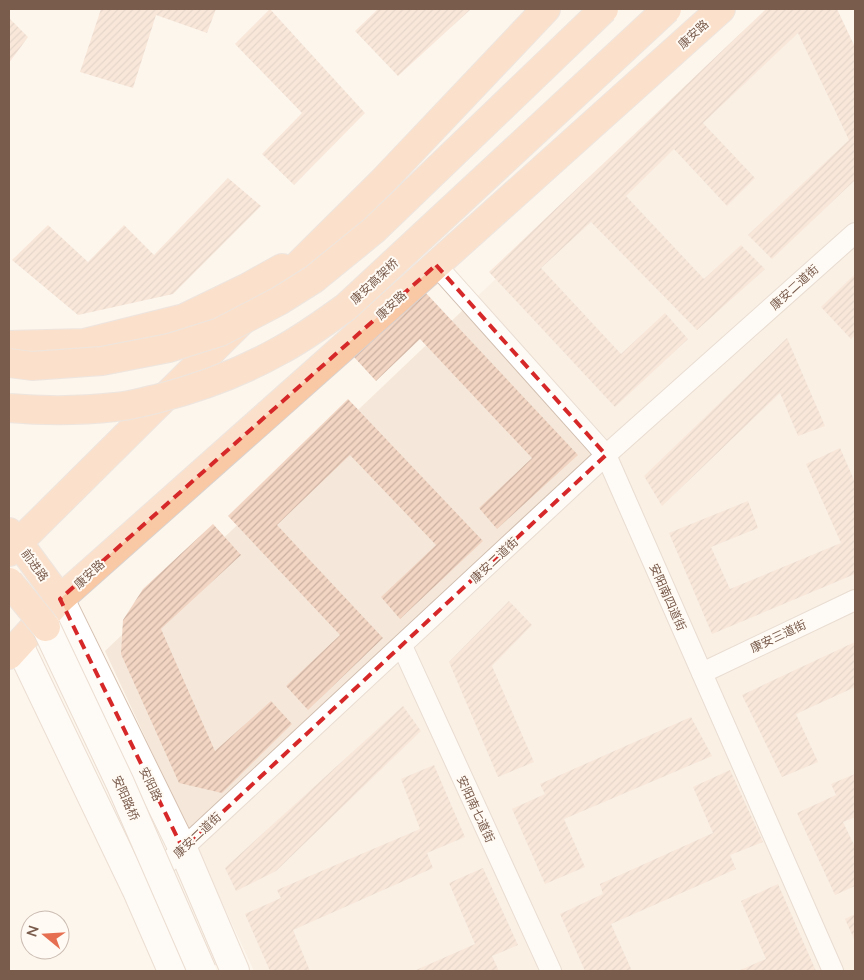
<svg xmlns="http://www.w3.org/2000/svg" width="864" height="980" font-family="Lato,'Noto Sans SC',sans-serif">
	<defs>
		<pattern id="building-hatch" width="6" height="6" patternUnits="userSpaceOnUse" patternTransform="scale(1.25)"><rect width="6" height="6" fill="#f3d5c3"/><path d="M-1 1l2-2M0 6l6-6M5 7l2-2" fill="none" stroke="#cab0a1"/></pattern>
	</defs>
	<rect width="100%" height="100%" fill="#fdf6ec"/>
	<polygon fill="#f5e8da" points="779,9 811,9 855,106 855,971 254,971 105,651"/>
	<g fill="url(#building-hatch)">
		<polygon points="101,9 216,9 207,33 156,15 133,88 80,72"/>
		<polygon points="270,9 365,113 294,185 262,154 302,113 235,44"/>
		<polygon points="378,9 471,9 398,76 355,31"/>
		<polygon points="766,9 837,9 855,47 855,180 772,259 748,235 849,140 798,33 703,123 755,178 727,206 674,149 626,196 704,279 741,245 765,269 697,330 591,222 541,268 621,354 665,313 688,339 615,407 489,272"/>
		<polygon points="9,18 28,37 9,63"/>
		<polygon points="228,178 261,206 173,294 78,315 12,260 48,225 88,262 124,225 154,255"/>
		<polygon points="855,274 855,335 851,339 821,307"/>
		<polygon points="424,291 578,455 497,529 479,508 532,458 420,339 376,381 354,357"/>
		<polygon points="787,338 825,426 798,436 780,393 662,506 644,476"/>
		<polygon points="348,399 483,541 400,619 381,597 436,545 350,455 277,525 383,638 308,710 286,686 340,635 228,516"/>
		<polygon points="840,448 855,482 855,574 712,634 669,533 748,501 758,528 711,547 730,589 841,543 806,464"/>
		<polygon points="213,524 241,555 161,629 215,751 271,701 292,724 222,793 179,783 121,654 123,620 143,589"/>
		<polygon points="509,601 532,625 492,666 534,762 498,777 449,662"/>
		<polygon points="855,642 855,687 796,714 818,762 782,777 742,695"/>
		<polygon points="403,706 421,731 276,871 236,891 225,868"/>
		<polygon points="691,717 712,756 564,819 585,867 545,884 512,809 545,794 540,784"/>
		<polygon points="434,765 465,837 427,853 433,868 293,930 310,971 270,971 245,914 281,898 277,890 420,829 401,779"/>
		<polygon points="730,770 763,842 730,855 736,869 611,924 632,971 585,971 560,914 603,894 600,884 713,833 693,787"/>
		<polygon points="855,774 855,817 843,822 855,847 855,886 835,895 797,813 836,795 831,784"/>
		<polygon points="483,868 518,945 492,956 499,971 414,971 475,944 449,883"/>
		<polygon points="778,884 816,971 738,971 766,959 741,901"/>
		<polygon points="855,914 855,941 845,919"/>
	</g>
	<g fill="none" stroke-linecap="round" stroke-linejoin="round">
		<defs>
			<g id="minor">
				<polyline points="436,265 606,455 833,971"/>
				<polyline points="402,646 551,971"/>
				<polyline points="702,673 855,600"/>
				<polyline points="150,879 606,455 855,233"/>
			</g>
			<g id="secondary">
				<polyline points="60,599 183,849 235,971"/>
				<polyline points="19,645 137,891 172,971"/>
			</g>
			<g id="trunk">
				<polyline points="9,345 84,343 184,318 248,287 282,268"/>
				<polyline points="9,532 18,542 60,599"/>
				<polyline points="9,552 382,182 546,9"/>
				<polyline points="9,655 60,599 436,265 721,9"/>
			</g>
		</defs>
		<use href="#minor" stroke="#d1beb0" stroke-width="22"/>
		<use href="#secondary" stroke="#d6c0b0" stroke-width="30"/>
		<use href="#trunk" stroke="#dad1cd" stroke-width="30"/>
		<use href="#minor" stroke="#fff" stroke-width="20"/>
		<use href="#secondary" stroke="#fff" stroke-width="28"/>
		<use href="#trunk" stroke="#f9c8a4" stroke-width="28"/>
		<defs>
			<polyline id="secondary-bridge" points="46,627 120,783 202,971"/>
			<g id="trunk-bridge">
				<polyline points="9,363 32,366 102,361 169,348 220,332 279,301 314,279 374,230 604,9"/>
				<path d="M9 408C44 411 80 411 115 407 129 406 142 402 156 399 199 388 240 373 279 351 302 339 324 323 346 307L667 9"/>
				<polyline points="9,582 46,627"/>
			</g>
		</defs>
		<use href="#secondary-bridge" stroke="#d6c0b0" stroke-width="30" stroke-linecap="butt"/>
		<use href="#trunk-bridge" stroke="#dad1cd" stroke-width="30" stroke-linecap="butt"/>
		<use href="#secondary-bridge" stroke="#fff" stroke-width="28"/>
		<use href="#trunk-bridge" stroke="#f9c8a4" stroke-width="28"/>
	</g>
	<path d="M0 0H864V980H0ZM436 265 606 455 183 849 60 599Z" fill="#fdf6ec" fill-opacity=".55" fill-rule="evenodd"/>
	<path fill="none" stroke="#d62828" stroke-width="4" stroke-dasharray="10 6" stroke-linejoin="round" d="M436 265 606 455 183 849 60 599Z"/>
	<g text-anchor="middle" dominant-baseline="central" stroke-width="4" stroke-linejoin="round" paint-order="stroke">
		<g font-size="12" fill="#7a5c4d" stroke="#fffaf3">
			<text transform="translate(693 34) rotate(-42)">康安路</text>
			<text transform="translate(374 281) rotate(-43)">康安高架桥</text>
			<text transform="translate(794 287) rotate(-42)">康安二道街</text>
			<text transform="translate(391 305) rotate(-42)">康安路</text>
			<text transform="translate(494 560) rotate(-43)">康安二道街</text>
			<text transform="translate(35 565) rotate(54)">前进路</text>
			<text transform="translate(89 574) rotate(-42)">康安路</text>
			<text transform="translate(668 597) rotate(66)">安阳南四道街</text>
			<text transform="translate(778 636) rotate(-25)">康安三道街</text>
			<text transform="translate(151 784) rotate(64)">安阳路</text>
			<text transform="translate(126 798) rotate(66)">安阳路桥</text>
			<text transform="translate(476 809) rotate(65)">安阳南七道街</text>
			<text transform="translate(197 835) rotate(-43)">康安二道街</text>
		</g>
	</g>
	<rect width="864" height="980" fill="none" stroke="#7a5c4d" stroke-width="20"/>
	<g transform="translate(45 935) rotate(288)"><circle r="24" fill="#fffaf3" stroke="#cabbb1"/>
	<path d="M0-4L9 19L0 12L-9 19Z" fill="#e76f51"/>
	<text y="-8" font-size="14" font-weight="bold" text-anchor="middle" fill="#7a5c4d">N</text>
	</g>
</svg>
